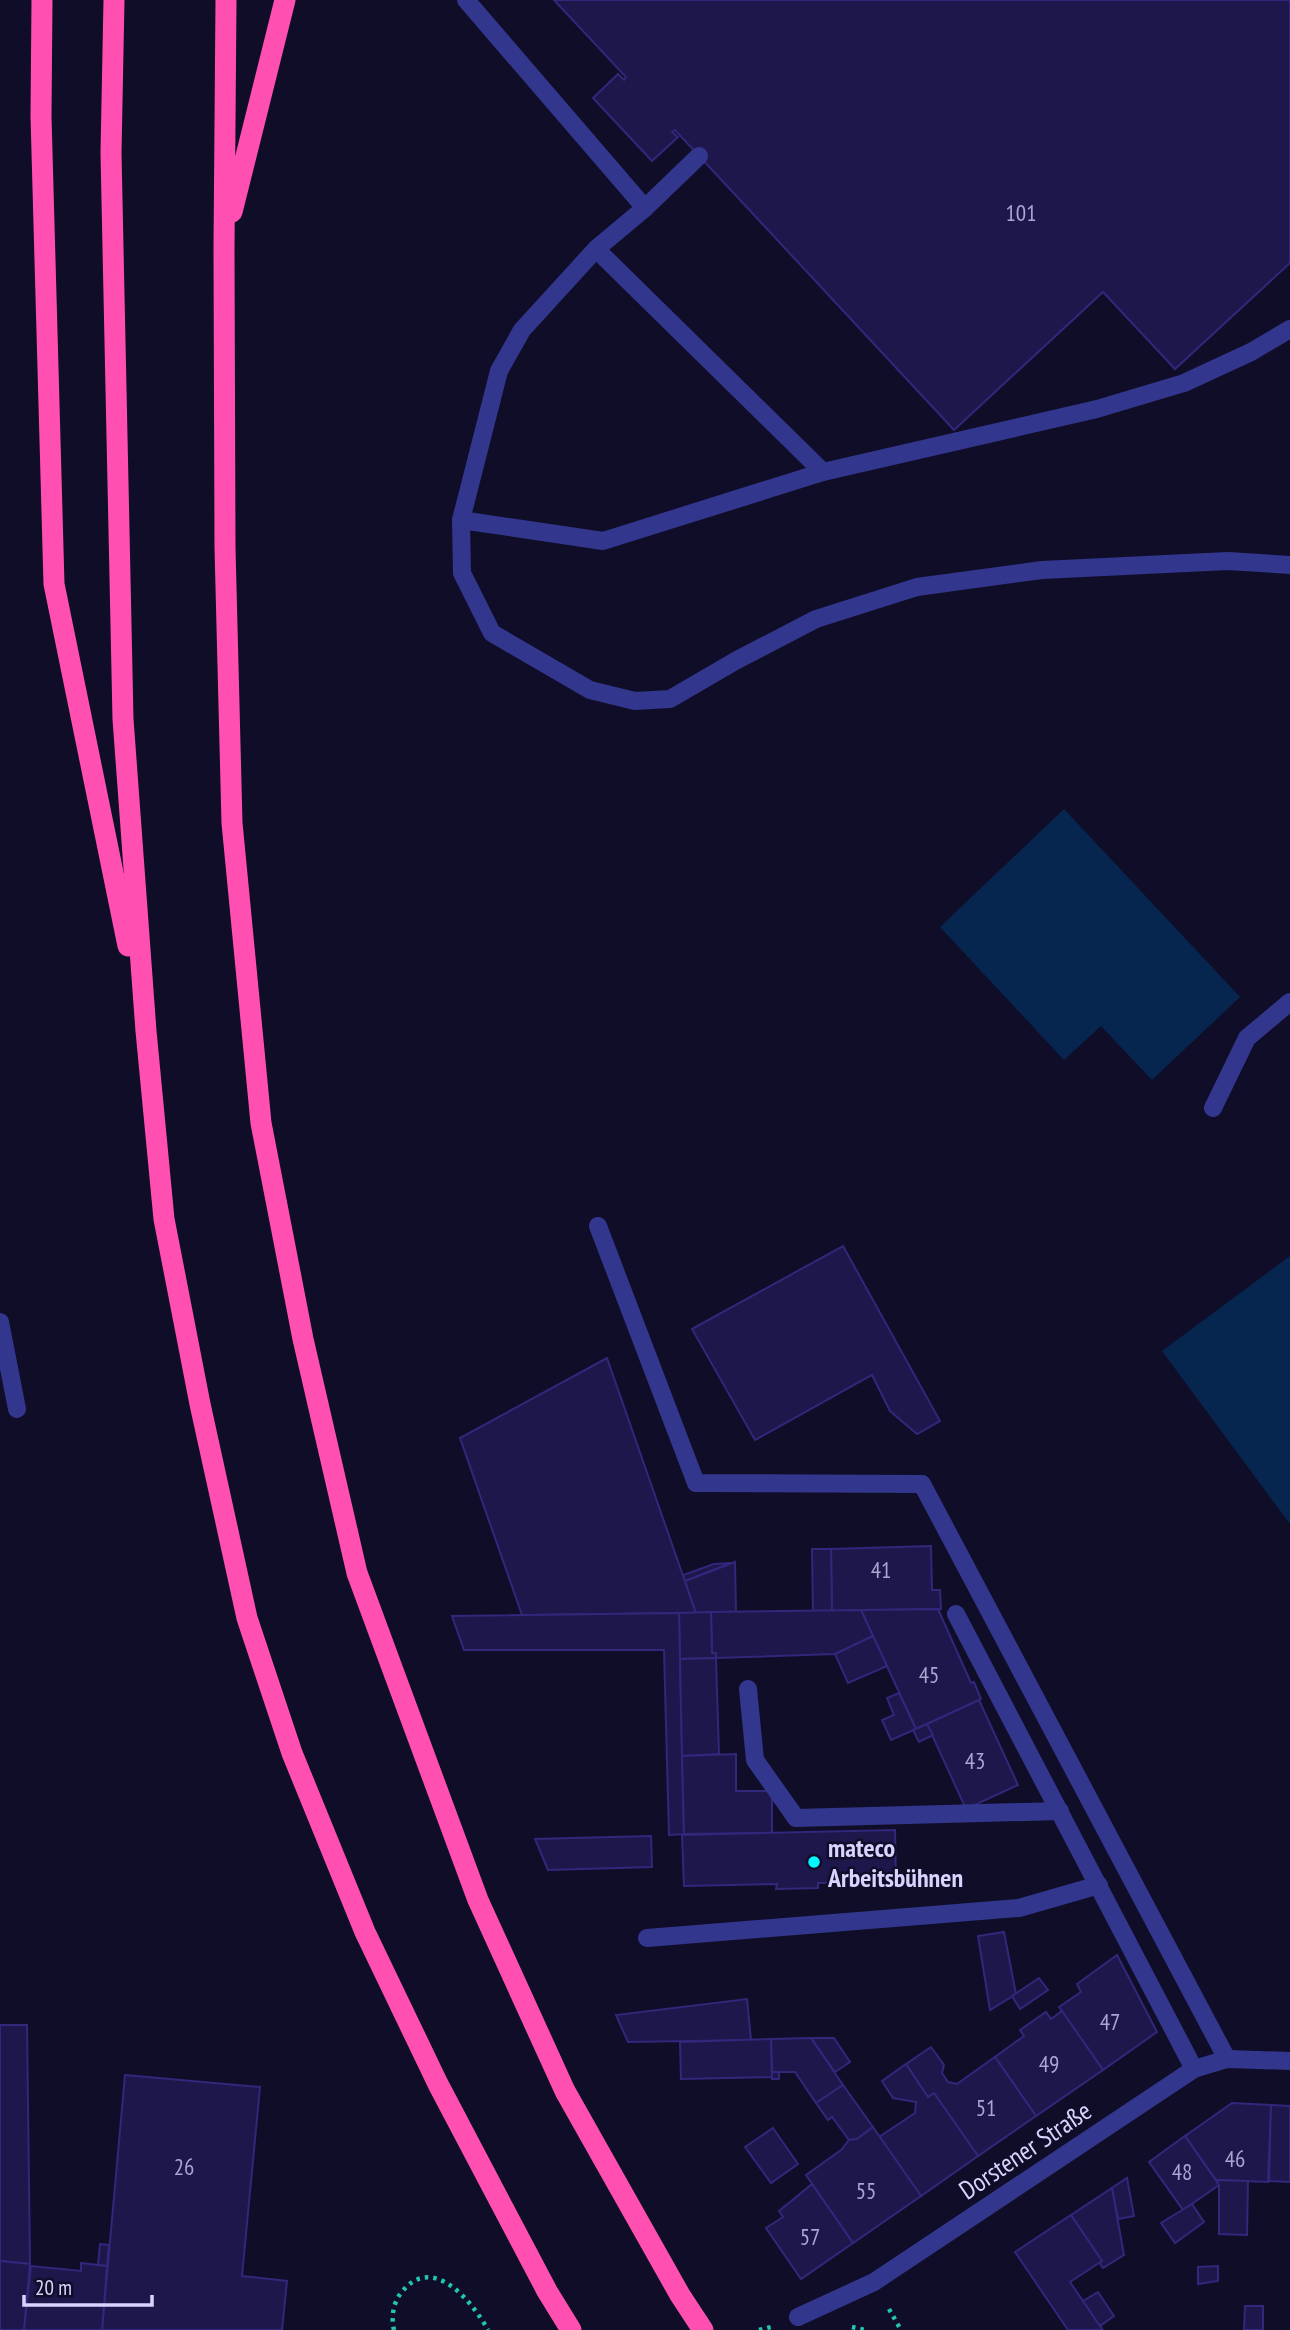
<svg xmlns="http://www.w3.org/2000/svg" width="1290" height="2330" font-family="'PT Sans Narrow',sans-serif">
	<rect width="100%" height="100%" fill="#100d29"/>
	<g fill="#07264f">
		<polygon points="1064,809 1240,997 1152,1080 1101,1026 1064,1060 940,927"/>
		<polygon points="1290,1256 1290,1524 1162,1351"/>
	</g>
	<g fill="#1e174c" stroke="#31277b" stroke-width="2">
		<polygon points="554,0 1290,0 1290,263 1175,369 1103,292 954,430 675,130 672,132 678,137 652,161 593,98 618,74 624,80 626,77"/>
		<polygon points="843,1246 940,1421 917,1434 890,1411 872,1375 755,1440 692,1329"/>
		<polygon points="607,1358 696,1613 522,1615 460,1438"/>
		<polygon points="931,1546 932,1590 940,1590 941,1609 832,1611 831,1549"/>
		<polygon points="812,1549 831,1549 832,1611 813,1611"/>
		<polygon points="735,1562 736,1612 696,1613 685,1581"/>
		<polygon points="731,1563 685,1581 683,1575 714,1564"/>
		<polygon points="938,1609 971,1683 974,1682 981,1699 916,1729 861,1610"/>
		<polygon points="861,1610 873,1636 835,1654 716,1658 716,1653 712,1653 711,1612"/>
		<polygon points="711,1612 712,1653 716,1653 716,1658 680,1659 679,1613"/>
		<polygon points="679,1613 684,1834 669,1835 664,1650 464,1650 452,1616"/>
		<polygon points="873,1636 887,1666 848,1683 835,1654"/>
		<polygon points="716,1658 719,1754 682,1756 680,1659"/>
		<polygon points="899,1693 916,1729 891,1740 882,1720 894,1715 887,1698"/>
		<polygon points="979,1700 1018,1785 966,1809 927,1724"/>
		<polygon points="927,1724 933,1735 919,1742 913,1730"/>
		<polygon points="736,1754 736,1791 772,1791 772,1833 684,1834 682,1756"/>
		<polygon points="895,1830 896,1881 818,1883 818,1888 776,1889 777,1884 684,1886 682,1835"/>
		<polygon points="651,1836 652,1867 548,1870 535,1839"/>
		<polygon points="1004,1932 1016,1994 990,2010 978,1936"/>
		<polygon points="1117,1955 1157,2032 1103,2070 1059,2007 1081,1992 1077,1984"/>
		<polygon points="1039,1978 1048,1990 1020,2009 1012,1996"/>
		<polygon points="747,1999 751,2040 628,2042 616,2015"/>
		<polygon points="1062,2011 1103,2070 1036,2116 995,2057 1024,2036 1020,2030 1046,2012 1051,2019"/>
		<polygon points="0,2025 27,2025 30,2264 0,2261"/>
		<polygon points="811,2038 834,2038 850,2062 835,2072"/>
		<polygon points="811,2038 843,2085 816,2103 795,2072 772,2072 771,2039"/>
		<polygon points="771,2039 772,2077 681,2079 680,2042"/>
		<polygon points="931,2047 944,2065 942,2073 948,2082 957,2084 995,2057 1036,2116 978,2156 934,2093 928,2097 906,2064"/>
		<polygon points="906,2064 928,2097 934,2093 978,2156 921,2196 879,2137 915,2113 916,2102 893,2098 882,2081"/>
		<rect x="772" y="2072" width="7" height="7"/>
		<polygon points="125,2075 260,2087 242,2276 287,2281 282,2330 102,2330"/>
		<polygon points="843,2085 873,2127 857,2139 849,2140 832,2117 828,2120 816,2103"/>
		<polygon points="1232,2103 1271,2105 1268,2182 1216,2180 1185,2136"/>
		<polygon points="1271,2105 1290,2106 1290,2182 1269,2181"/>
		<polygon points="873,2127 921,2196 853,2243 806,2175 841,2150 849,2140 857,2139"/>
		<polygon points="773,2128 798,2164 771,2183 745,2147"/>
		<polygon points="1185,2136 1219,2185 1183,2210 1149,2162"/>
		<polygon points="1127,2178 1134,2216 1118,2219 1112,2188"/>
		<polygon points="1216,2180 1248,2181 1247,2235 1219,2234 1219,2185"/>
		<polygon points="812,2184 853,2243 801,2279 766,2228 783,2217 779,2211"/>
		<polygon points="1112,2188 1124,2255 1103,2268 1099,2262 1102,2261 1071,2215"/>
		<polygon points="1192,2204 1204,2222 1175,2243 1161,2223"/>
		<polygon points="1071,2215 1102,2261 1070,2282 1103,2330 1068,2330 1015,2252"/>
		<polygon points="100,2244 109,2245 107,2266 98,2265"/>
		<polygon points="0,2261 30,2264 24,2330 0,2330"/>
		<polygon points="81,2263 107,2266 102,2330 24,2330 31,2266 81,2271"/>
		<polygon points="1218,2266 1218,2281 1198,2284 1198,2267"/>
		<polygon points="1098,2292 1114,2316 1100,2326 1083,2301"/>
		<polygon points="1245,2306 1263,2306 1263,2330 1244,2330"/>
	</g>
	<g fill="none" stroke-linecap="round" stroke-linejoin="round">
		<g stroke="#22c6b0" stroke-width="4.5" stroke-dasharray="3.5 5" stroke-linecap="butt">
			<polyline points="889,2309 901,2330"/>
			<polyline points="852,2327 865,2330"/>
			<path d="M394 2330C391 2318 393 2303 401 2293 432 2252 472 2301 488 2330"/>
			<polyline points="759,2330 771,2327"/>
		</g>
		<g stroke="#33368d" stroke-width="18">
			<polyline points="466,0 645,208"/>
			<polyline points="699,156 645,208 596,249 522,330 499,371 461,520 462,573 492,633 590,690 635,701 670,699 737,660 816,619 917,587 1042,570 1228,561 1290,565"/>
			<polyline points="596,249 823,472 1097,409 1184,383 1251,352 1290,329"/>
			<polyline points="461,520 603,541 823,472"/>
			<polyline points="1213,1108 1247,1038 1290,1002"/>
			<polyline points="598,1226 696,1483 922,1484 1227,2059"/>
			<polyline points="0,1322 17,1409"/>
			<polyline points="956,1614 1194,2069"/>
			<polyline points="748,1689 755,1760 796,1818 1060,1811"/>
			<polyline points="647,1938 1019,1908 1099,1885"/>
			<polyline points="798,2317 874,2282 1194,2069 1227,2059 1290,2061"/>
		</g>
		<g stroke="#ff50b1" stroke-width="21">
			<polyline points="42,0 41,116 54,584 128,946"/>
			<polyline points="114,0 111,153 123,719 146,1031 164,1219 200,1404 247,1618 292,1753 365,1932 438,2084 547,2291 571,2330"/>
			<polyline points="226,0 224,248 225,548 232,823 261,1123 303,1339 357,1573 478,1900 565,2091 680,2295 703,2330"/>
			<polyline points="232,212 285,0"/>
		</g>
	</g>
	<circle fill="#01f8ff" stroke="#100d29" stroke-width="2.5" cx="814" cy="1862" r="7"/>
	<g text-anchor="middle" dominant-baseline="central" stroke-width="5" stroke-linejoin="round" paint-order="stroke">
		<g font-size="23" fill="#a9a6d2">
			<text x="1021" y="212">101</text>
			<text x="881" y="1569">41</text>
			<text x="929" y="1674">45</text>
			<text x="975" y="1760">43</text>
			<text x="1110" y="2021">47</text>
			<text x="1049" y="2063">49</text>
			<text x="986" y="2107">51</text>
			<text x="1235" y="2158">46</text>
			<text x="184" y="2166">26</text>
			<text x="1182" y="2171">48</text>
			<text x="866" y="2190">55</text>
			<text x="810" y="2236">57</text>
		</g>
		<g font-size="26" font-weight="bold" fill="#d7d5ff" stroke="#100d29" text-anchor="start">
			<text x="828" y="1847">mateco<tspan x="828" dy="30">Arbeitsbühnen</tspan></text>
		</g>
		<g font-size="26" fill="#d7d5ff" stroke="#100d29">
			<text transform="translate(1025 2150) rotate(-34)">Dorstener Straße</text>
		</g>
	</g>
	<path d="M24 2295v10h128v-10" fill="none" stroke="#d7d5ff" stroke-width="3.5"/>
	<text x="35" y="2295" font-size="21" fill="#d7d5ff" stroke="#100d29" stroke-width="5" paint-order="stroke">20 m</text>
</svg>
